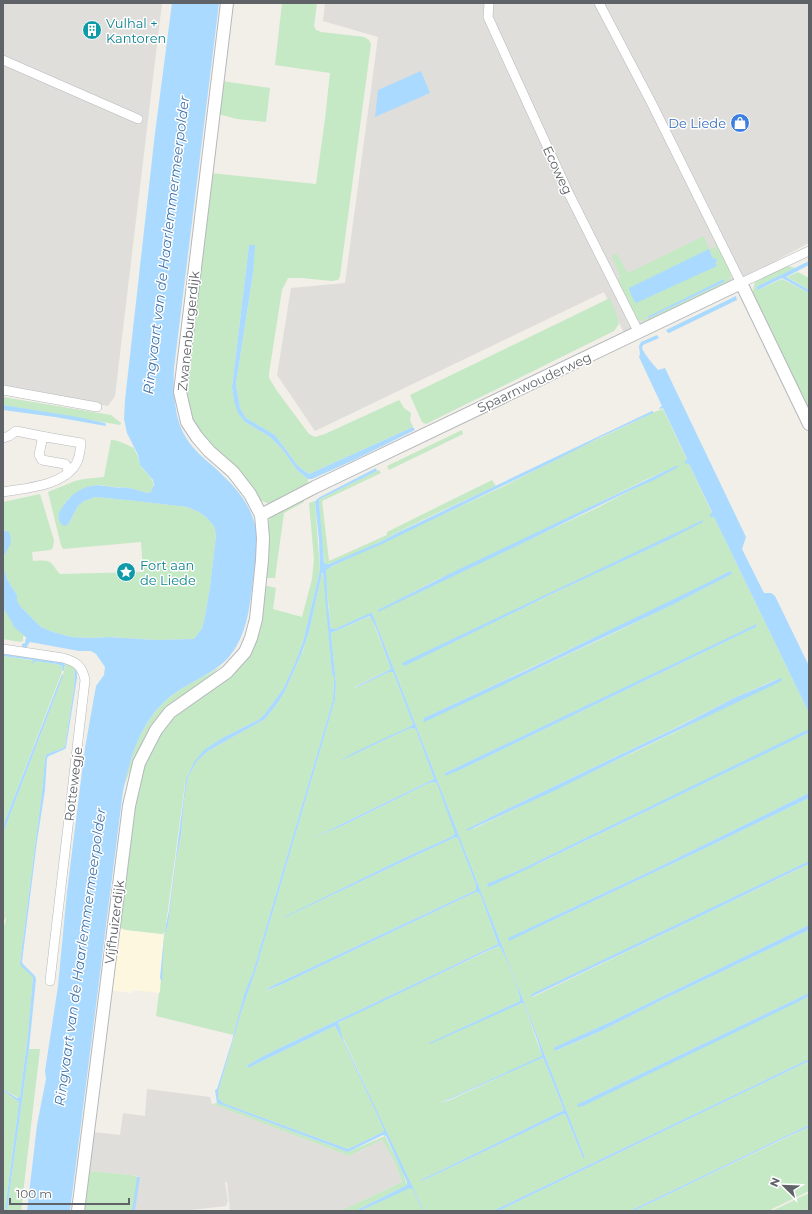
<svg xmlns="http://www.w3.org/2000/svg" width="812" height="1214" font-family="Montserrat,sans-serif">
	<rect width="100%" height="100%" fill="#f1efe8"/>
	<polygon fill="#fef7e0" points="117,929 162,934 164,936 160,977 161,982 160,993 133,990 132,993 110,990"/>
	<g fill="#e0deda">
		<polygon points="3,3 162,3 115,396 108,406 3,386"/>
		<polygon points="325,3 809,3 809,243 748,275 624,333 604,292 315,431 277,375 291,288 345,283 378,37 323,21"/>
		<polygon points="147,1089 210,1097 212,1104 349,1156 382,1140 393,1159 402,1182 340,1211 230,1211 227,1182 225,1183 228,1201 226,1206 183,1211 135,1211 139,1177 131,1175 89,1171 93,1132 120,1135 123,1113 145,1116"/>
	</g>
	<g fill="#c5e8c5" fill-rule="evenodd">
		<polygon points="282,3 317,3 314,26 316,30 321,32 364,37 369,40 371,44 340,276 338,280 332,281 302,278 288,278 282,290 269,373 269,378 277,391 309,434 315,437 325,434 399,400 404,408 411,413 410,420 413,427 309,474 298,466 275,435 246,418 240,408 236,384 253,273 249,245 232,387 234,401 245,422 270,437 282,449 297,470 308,479 307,488 275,503 267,503 260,500 253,489 207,443 193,425 185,392 210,173 316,184 325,119 330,73 275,65"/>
		<polygon points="222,81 270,88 266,122 237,119 218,114"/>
		<path d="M704 236 709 249 715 248V241L731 270 730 278 727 283 651 321H647L648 318 651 317 724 282V280L647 317 645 321 637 320 618 280 620 277 612 256 616 253 628 273ZM709 249 713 259 717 261 715 263 716 266 678 283Z"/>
		<polygon points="788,266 795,268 756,287 758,290 782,279 809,293 809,412 753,296 753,290 755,282 773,272"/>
		<polygon points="798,272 809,278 809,290 787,277"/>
		<polygon points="610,298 617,315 619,324 614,331 426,424 422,422 410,395"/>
		<polygon points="3,397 111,415 121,423 120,425 3,405"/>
		<path d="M663 409 712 513 709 516 714 517 809 713V793L651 871 519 933 528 932 712 845 809 798V861L531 995V997L535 996 809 864V925L610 1022 556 1047V1051L601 1031 664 999 698 983 809 930V993L578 1104 643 1076 809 996V1059L493 1211H424L385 1129 337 1024 369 1007 499 946C505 954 521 992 520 1001L430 1043 454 1033 485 1018 522 1003 524 1004 542 1056 541 1057 439 1103 448 1101 541 1058 544 1060 564 1110 421 1180 422 1181 563 1114H565L566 1116 583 1158H585L372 613 335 629H331L325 572 326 569 502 487 587 444 632 423 654 412ZM677 466 597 508 378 611 434 581 493 555 645 480ZM668 538 666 541 602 570 445 646 583 578ZM730 571V575C630 627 528 675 424 718L693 591ZM757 625 756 627 462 769 445 773ZM779 678 725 707 678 731 473 829V826L509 808 671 730 734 698ZM808 733 540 863 488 884 524 868 797 736Z"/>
		<polygon points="462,430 463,434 389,470 387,466"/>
		<path d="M111 440C119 440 127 445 134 448 135 451 137 454 138 457 139 460 139 463 141 466 147 476 159 480 150 493H147L130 488 114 487 101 485 91 486 80 491 69 498 64 504 69 523 78 506 84 501 95 497 137 501 187 507 199 512 207 518 214 526 216 535 210 587 205 616 202 628 194 639 156 640 109 637 93 638 71 637 53 632 41 627 20 606 17 600V595L7 579 4 569 3 559 6 551 7 531 3 530V502L40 494 54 540 53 548 50 550 32 552 33 561C38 561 48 559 52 564 55 567 56 570 60 574L142 572 143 570 141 542 63 549 61 545 48 492 75 481 84 479 104 477Z"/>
		<path d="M379 470 381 473 322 501 329 561 387 535V532L492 480 496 486C463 501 430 516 398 532 386 539 337 565 325 564L322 541 319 501 320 499Z"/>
		<polygon points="303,497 304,502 284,513 275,578 265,578 269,520 273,514"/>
		<path d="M315 501 320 570 308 621 303 642 295 663 283 689 264 715 258 720C225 737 190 748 184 790L165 932 162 934 126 930 119 927 133 801 142 766 164 727 180 713 228 678 239 667 264 585 276 588 273 609 302 617 312 579 314 559 309 503Z"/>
		<polygon points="322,572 325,585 332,674 334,677 333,700 253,972 246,990 233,1035 156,1016 159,993 160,992 164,937 168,925 176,861 181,835 184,801 188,777 197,761 208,751 265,719 277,704 285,691 303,651 309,632"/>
		<polygon points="3,598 26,637 23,636 23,641 20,642 3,639"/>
		<polygon points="371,616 391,669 358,685 355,687 355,688 389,672 393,672 413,724 411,726 338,762 408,729 414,728 416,730 434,779 313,838 344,825 429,783 435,782 437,784 456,833 453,836 404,858 285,917 286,917 406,860 456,837 458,838 459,841 476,885 476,890 272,986 267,989 267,991 285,983 476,892 478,892 481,896 498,944 265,1055 248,1065 247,1067 248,1068 335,1026 343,1041 384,1130 383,1132 348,1149 223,1103 218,1098 218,1092 241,1013 256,969 335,700 336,684 331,633"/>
		<polygon points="3,656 57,664 62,666 63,669 3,826"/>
		<path d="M230 656 228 659 209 677 135 758 123 788C133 748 145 712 181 689 197 679 219 671 230 656Z"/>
		<polygon points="63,663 75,667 74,688 65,746 63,748 47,754 45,758 42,792 20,963 33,977 29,1025 20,1097 19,1098 3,1089 3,929 6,920 6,917 3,923 3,833 57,692 65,668 65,664"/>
		<polygon points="29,1049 40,1049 21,1211 7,1211"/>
		<polygon points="809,1061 809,1125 630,1211 498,1211"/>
		<polygon points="3,1090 19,1102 5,1211 3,1211"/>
		<polygon points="217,1103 348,1152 385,1136 402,1170 407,1185 355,1211 340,1211 402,1182 393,1159 382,1140 349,1156 212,1104"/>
		<polygon points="809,1127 809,1191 768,1211 634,1211"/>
		<polygon points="89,1171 131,1175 138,1177 133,1211 83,1211"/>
		<polygon points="410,1187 413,1190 423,1211 360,1211"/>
		<polygon points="809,1193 809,1211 772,1211"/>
	</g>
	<g fill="#aadaff" fill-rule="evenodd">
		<path d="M172 3H219L174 368C173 389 174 418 185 436 192 448 203 458 214 467 240 491 259 512 257 550 256 560 254 570 253 580 250 603 248 627 236 647 224 668 201 677 181 689 144 712 132 750 123 791L70 1211H27L37 1125 46 1079 45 1071 58 986 67 892 85 748 96 686 104 675 105 667 96 654 91 651H79L30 642 26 648H22V644L25 643 26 637 15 628 3 607V561L4 569 7 579 17 595V600L20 606 41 627 53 632 71 637 93 638 109 637 156 640 194 639 202 628 205 616 210 587 216 535 214 526 207 518 199 512 187 507 136 501 95 497 84 501 78 506 69 523 65 526 62 525C57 519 58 514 62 508 67 498 79 488 91 486 98 484 106 486 113 487 118 488 123 487 129 488 135 489 141 491 147 493H150L154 485 153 480 140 465 138 455 127 433 124 419 125 400 155 133Z"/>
		<polygon points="421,71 430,93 375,117 378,90"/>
		<polygon points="249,245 255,245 253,273 236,384 240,408 246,418 275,435 298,466 309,474 413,427 415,430 354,460 312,479 308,479 297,470 282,449 270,437 245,422 238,413 234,401 232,387"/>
		<polygon points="709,249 713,259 716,258 717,261 715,263 717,266 636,303 632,297 629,288"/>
		<polygon points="809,261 809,265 786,277 809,290 809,293 782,278 758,290 756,287"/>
		<polygon points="724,279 724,282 651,317 648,318 647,317"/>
		<polygon points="736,296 737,300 669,333 668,333 666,330"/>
		<path d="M657 335 659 338 643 345 642 348C644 354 653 364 658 370L665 368 746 537 742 549 764 593H771L775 596 809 666V713L714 517H710L709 516 712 512 689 464 684 463 687 459 663 408 660 409 659 408 662 406 639 357 640 354 639 346 641 342Z"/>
		<polygon points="3,405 78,417 105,423 106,426 55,417 3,410"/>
		<path d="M652 411H653V413L601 437 556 460 382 544 332 566 326 570 328 605 331 629H335L368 614 371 613H372L585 1158H583L566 1116 565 1114H563L422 1181 421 1180 564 1110 544 1060 542 1058 439 1104 448 1099 542 1056 538 1042 524 1004 522 1003 430 1044 429 1043 520 1001C521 992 505 954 499 946L485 952 338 1023 344 1041 424 1211H423L413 1190 410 1188 360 1211H355L407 1185V1182L386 1136 383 1135 348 1152 217 1103 215 1090 217 1089 232 1041 234 1032 245 992 253 972 333 700 334 677 332 674 323 573H322L309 632 305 644 301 655 285 691 277 704 265 719 208 751 197 761 188 777 184 801 181 835 176 861 168 925 164 937 162 982 160 978 164 936 169 910 186 779 194 762 204 750 222 738 258 720 264 715 283 689 295 663 303 642 320 570 319 540 315 502 316 500 320 497 376 468 377 471 320 499 319 501 324 561 325 564H329L380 542 399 532ZM370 616 376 628 391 669 357 686 355 688 389 672H393L413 724 411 726 353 753 338 762 408 729 414 728 416 730 434 779 313 838 344 825 429 783 435 782 437 784 455 833 453 836 404 858 284 917H286L406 860 456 837 458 838 459 841 476 885V890L272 986 266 990H268L285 983 476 892H478L481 896 498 944 265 1055 248 1065 247 1067 248 1068 335 1026 343 1041 384 1130 383 1132 348 1149 223 1103 218 1098V1092L241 1013 256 969 335 700 336 684 331 633Z"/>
		<polygon points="676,466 679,466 678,467 654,480 631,490 519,545 378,612 378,610 447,575"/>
		<polygon points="703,520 703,522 666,541 556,592 417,660 404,666 402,664 402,663"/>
		<path d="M3 530 9 532C14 547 8 545 3 559Z"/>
		<polygon points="730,571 732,573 730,575 670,606 431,719 424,722 423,721 424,718 529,669 705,584"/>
		<polygon points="757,624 756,627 462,769 445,776 445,773"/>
		<polygon points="3,654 61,662 65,664 64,671 63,671 62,666 57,664 35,661 32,665 33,660 3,656"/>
		<polygon points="75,667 77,667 77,678 66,747 65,749 49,756 47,758 45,790 37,841 22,962 23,964 35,976 36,979 29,1049 7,1211 5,1211 19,1102 3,1090 3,1089 17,1098 20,1097 28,1034 33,977 21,966 20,963 42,792 45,758 47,754 63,748 65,746 74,688"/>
		<polygon points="62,674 63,675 57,692 3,833 3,826"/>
		<polygon points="781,678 782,680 780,682 637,750 556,790 467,831 467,829 509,808 680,726 734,698"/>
		<polygon points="807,730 809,731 808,733 798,738 523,871 491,886 488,887 487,884 524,868"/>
		<polygon points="809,793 809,798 712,845 509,941 508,938 651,871"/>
		<polygon points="809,861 809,864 794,871 699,917 531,997 531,995 536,992"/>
		<polygon points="809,925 809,930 698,983 664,999 601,1031 555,1051 554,1049 555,1047 610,1022"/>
		<polygon points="809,993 809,996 798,1002 583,1106 578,1107 577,1106 578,1104"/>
		<polygon points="809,1059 809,1061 498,1211 493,1211"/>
		<polygon points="809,1125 809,1127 787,1137 634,1211 630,1211"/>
		<polygon points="137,1177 140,1177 135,1211 132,1211"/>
	</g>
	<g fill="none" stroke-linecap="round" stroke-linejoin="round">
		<defs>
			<g id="minor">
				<polyline points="489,3 488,17 569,194 639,333"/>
				<polyline points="599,3 651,102 741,283 809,251"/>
				<polyline points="3,60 138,119"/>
				<polyline points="3,390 97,407"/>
				<polyline points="3,438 9,436 16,431 46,437"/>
				<path d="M3 492C26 488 63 486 76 464 80 457 80 450 81 443L46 437 42 440 39 455 42 460 65 464 68 468 67 474"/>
				<path d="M3 649 63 658C76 662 82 665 85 680L50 981"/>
			</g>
			<g id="tertiary">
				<polyline points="261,515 315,487 741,283 809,424"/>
				<polyline points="78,1211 129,806 139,763 156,730 170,712 227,672 245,652 251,638 256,619 262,560 263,538 261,515 250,494 233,472 209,451 197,437 187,422 180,392 227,3"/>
			</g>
		</defs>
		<use href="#minor" stroke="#b5b8bc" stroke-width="10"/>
		<use href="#tertiary" stroke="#b5b8bc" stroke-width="14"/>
		<use href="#minor" stroke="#fff" stroke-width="9"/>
		<use href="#tertiary" stroke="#fff" stroke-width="12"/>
	</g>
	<defs>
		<symbol id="building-disc" viewBox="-11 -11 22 22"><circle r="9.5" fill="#0f9aa8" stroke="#fff"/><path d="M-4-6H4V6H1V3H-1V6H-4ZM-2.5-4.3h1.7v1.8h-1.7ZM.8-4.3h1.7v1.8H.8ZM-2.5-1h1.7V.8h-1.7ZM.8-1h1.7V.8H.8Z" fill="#fff"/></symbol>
		<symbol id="shop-disc" viewBox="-11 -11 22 22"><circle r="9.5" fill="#3f7fe0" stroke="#fff"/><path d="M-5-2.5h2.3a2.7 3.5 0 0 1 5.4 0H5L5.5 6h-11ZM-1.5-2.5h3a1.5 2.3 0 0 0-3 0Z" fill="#fff"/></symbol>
		<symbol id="sight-disc" viewBox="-11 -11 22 22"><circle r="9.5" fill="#0f9aa8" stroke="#fff"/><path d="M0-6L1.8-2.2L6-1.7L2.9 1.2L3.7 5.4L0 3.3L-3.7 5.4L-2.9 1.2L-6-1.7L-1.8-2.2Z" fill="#fff"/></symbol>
	</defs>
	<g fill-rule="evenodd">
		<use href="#building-disc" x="81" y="19" width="22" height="22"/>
		<use href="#shop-disc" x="729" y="112" width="22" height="22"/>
		<use href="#sight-disc" x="115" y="561" width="22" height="22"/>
	</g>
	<g text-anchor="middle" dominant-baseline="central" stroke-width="3" stroke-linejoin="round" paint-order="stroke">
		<g font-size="13" fill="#0d838f" stroke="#fff" text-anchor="start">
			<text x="106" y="23">Vulhal +<tspan x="106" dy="15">Kantoren</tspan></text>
			<text x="140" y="565">Fort aan<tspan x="140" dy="15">de Liede</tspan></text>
		</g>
		<g font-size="13" fill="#366cbe" stroke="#fff" text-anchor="end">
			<text x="726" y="123">De Liede</text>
		</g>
		<g font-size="13" fill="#5f6368" stroke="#fff">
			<text transform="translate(558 170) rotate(65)">Ecoweg</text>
			<text transform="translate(188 331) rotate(-84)">Zwanenburgerdijk</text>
			<text transform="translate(534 382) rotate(-25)">Spaarnwouderweg</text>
			<text transform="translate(73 784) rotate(-83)">Rottewegje</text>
			<text transform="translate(114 922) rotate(-83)">Vijfhuizerdijk</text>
		</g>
		<g font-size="14" font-style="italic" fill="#4174aa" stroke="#fff">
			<text transform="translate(166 245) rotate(-83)">Ringvaart van de Haarlemmermeerpolder</text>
			<text transform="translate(80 957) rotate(-82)">Ringvaart van de Haarlemmermeerpolder</text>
		</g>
	</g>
	<rect width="812" height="1214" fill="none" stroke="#5f6368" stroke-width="8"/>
	<g transform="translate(784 1186) rotate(293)" stroke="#ffffff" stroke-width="3" paint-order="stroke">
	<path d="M0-3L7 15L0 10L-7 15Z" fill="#5f6368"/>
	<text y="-6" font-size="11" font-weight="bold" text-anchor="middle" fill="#5f6368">N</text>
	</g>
	<path d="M10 1198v6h119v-6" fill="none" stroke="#5f6368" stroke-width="2"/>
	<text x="16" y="1198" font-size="12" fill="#5f6368" stroke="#ffffff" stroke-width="3" paint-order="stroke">100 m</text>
</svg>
